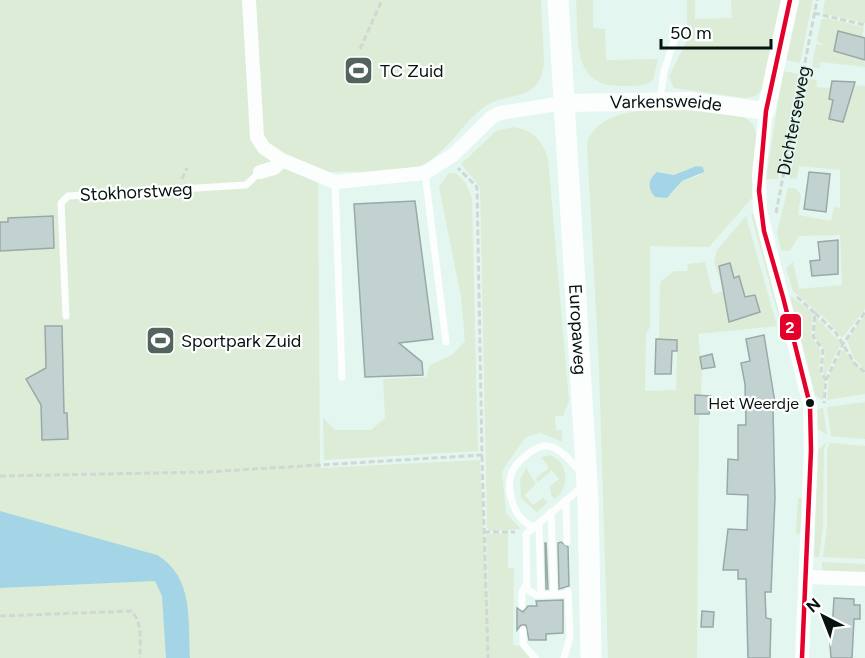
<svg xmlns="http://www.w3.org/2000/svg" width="865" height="658" font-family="Figtree,sans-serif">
	<rect width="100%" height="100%" fill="#e3f7f0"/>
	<g fill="#ddecd6" fill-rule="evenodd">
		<path d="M0 0H541L544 64C538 106 507 89 483 108 460 125 443 160 414 168 383 176 349 168 318 174L320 468 480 460 489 614 486 534H508V568H514L513 645 520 646 530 658H0Z"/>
		<path d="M576 0H593V28L605 29 606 60 658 59 653 80C645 87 632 86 622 86 570 87 579 37 576 0Z"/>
		<polygon points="687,0 695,0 695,19 732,18 731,0 782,0 764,88 755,96 745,98 674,88 669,77 687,40"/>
		<polygon points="796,0 813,0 800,63 785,60"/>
		<polygon points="825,0 865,0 865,23 826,14 823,11"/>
		<polygon points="826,18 864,27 862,37 865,67 821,62 819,68 812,67 816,44 824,45 817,41 821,20"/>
		<polygon points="783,71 798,74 778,179 766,179"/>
		<path d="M809 79 817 80 816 87C833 90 848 84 865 86V309L842 338 828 321 793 291 786 268 793 262 799 289 842 285 840 235 799 236 790 251 781 250 777 232 788 188H795L801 195 798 215 831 221 834 207 840 208V170L799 166 797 178 790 179Z"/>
		<path d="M687 108 744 117 752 123 757 134 752 198 709 247 650 246V327L646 334 645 391 676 390 677 351 659 339 660 282 674 271H687L688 264 705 262 713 294 724 291 714 262 717 250 746 216 777 326 698 334 702 369 701 396H695V413L699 414 697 658H608L599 368 587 143C600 106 654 110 687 108ZM696 166 700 175 682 181 671 195 657 172 674 175Z"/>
		<path d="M513 127C533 130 541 139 548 158L569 401 563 416H555L556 430H562V442L541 433 532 435 525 438 502 471 506 513 521 529 490 531 487 528 480 187 461 164 496 131Z"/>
		<polygon points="456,173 465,182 472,198 478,451 324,460 323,418 335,430 371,430 385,418 383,379 426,377 430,365 452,355 465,341 461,297 439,187 448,174"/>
		<polygon points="751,214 754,214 784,325 781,326"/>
		<polygon points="790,296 813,312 811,336 821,352 819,372 825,381 823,400 815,395"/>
		<polygon points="865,315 865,370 854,358 847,341"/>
		<polygon points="816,317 841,343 825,376 823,372 825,351 814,336"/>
		<polygon points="843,349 865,374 865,394 827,400 829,376"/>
		<polygon points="865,402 865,439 831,436 827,407"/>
		<polygon points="821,408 823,408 827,435 818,429 816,411"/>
		<polygon points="827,442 824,449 823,527 819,557 814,557 818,450"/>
		<polygon points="830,443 865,446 865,559 823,557 827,527 827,450"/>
		<path d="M550 455C569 462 570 488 555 499L551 495 550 486 559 479 552 470 538 482 536 478 549 468 541 457Z"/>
		<polygon points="526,468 536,484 524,495 533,505 543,498 548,502 537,512 521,498 520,479"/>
		<polygon points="798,498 803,498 801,534 796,533"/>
		<polygon points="822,562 865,564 865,573 825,571 822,570"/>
	</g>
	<g fill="#a4d5e7">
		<path d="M696 166 703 167 704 172 682 181 667 198 655 197C647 188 648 179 657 172L674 175Z"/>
		<path d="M0 511 157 555C194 577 188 620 190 658H166L162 596 155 581 0 588Z"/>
	</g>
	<g fill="#c2d2d0" stroke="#9aa9a7" stroke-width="1.5">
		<polygon points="838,31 865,38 865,60 834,51"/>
		<polygon points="832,81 855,82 843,122 829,119 833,100 829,99"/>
		<polygon points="809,172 830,174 826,212 804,209"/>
		<polygon points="415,201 433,339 399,343 422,362 423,375 365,377 354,204"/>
		<polygon points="53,216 54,248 0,251 0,222 8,222 8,218"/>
		<polygon points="838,240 838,274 812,276 810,261 820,260 818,242"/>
		<polygon points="730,263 734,278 739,276 745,297 755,295 760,312 729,322 719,266"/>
		<polygon points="45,326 62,326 64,413 67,413 68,439 42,440 41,405 26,379 46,368"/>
		<polygon points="764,335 776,409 773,409 775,498 771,592 765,592 766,618 771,619 770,658 748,658 746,579 738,579 738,570 723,570 728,529 747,530 748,495 727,494 728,459 738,460 738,425 746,425 745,384 741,363 750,361 746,339"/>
		<polygon points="656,339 677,340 677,351 672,351 671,374 655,374"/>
		<polygon points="712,354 715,367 702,369 700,357"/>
		<polygon points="695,395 711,396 709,414 695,414"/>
		<polygon points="561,542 568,547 569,586 559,589 558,543"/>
		<polygon points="545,543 546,543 548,589 546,589"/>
		<polygon points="834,598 854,599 854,605 860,605 860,619 854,619 852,658 831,658 829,631 832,631"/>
		<polygon points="563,600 563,633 546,634 546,640 529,640 526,625 521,625 517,630 517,608 523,612 528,606 537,606 536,601"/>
		<polygon points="702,611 714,612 713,627 701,627"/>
	</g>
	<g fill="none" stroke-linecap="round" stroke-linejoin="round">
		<g stroke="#d0d7d5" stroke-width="3" stroke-dasharray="6 3" stroke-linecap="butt">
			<polyline points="814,13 865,25"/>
			<polyline points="360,49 382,0"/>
			<polyline points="182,179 187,168"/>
			<path id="s1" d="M776 213 817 0"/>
			<polyline points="797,297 815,313 813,336 823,351 821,372 826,380 824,403"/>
			<polyline points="815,313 836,333 855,364 865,372"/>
			<polyline points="826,380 843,344 865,312"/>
			<polyline points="482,456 488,658"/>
			<polyline points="0,476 206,472 482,455 477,187 458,168"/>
			<polyline points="484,532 515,532"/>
			<path d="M0 616 131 611C143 621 140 644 140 658"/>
		</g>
		<g stroke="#fbfefd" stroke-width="7">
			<polyline points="660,100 664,71 674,41"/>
			<polyline points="425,173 446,342"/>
			<polyline points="335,182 342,377"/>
			<polyline points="66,316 61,203 68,196 246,185 260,172"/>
			<polyline points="566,500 567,542"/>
			<polyline points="551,512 554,594"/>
			<polyline points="539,523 541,595"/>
			<path d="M534 527C514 520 505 491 512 472 516 462 537 444 548 446 561 448 571 462 580 471"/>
			<polyline points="568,594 536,595 527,589 526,534 582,487"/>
			<polyline points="522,606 522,592 526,584"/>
			<polyline points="523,630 523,644 535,658"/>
			<polyline points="564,658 570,637 568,591"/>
		</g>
		<g stroke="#fbfefd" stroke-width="14">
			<polyline points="249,0 257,137 264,148 282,160 335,182 425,173 453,155 492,117 500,113 564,103"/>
			<polyline points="766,111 759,174 760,211 810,405 811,450 802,658"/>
			<polyline points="260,172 274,168 282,160"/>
			<polyline points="806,577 865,579"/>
		</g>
		<path stroke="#fbfefd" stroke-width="18" id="s2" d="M564 103 690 101 766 111 790 0"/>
		<path stroke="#fbfefd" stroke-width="21" id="s3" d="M558 0 588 501 591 658"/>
		<defs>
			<polyline id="bus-1" points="790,0 766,111 759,191 764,231 783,297 810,405 811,450 802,658"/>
		</defs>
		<use href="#bus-1" stroke="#fff" stroke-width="9"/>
		<use href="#bus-1" stroke="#e4002b" stroke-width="4.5"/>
	</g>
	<defs>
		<symbol id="stadium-square" viewBox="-11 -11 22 22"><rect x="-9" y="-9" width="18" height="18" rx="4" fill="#53635e" stroke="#fff"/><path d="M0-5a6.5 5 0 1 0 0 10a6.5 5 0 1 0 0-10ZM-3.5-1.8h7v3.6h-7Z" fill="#fff"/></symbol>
	</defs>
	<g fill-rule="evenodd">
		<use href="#stadium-square" x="342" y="54" width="33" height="33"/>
		<use href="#stadium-square" x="144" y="324" width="33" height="33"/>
	</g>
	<circle fill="#06130f" stroke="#fff" stroke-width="2" cx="810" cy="403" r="5"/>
	<g text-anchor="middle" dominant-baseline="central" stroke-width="4.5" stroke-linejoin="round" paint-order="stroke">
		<g font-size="16" fill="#06130f" stroke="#fff" text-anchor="end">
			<text x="799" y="403">Het Weerdje</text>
		</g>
		<g font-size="18" fill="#06130f" stroke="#fff" text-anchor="start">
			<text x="380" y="71">TC Zuid</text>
			<text x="181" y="341">Sportpark Zuid</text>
		</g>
		<g font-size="18" fill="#06130f" stroke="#fff">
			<text stroke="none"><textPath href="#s2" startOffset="102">Varkensweide</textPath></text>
			<text stroke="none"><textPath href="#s1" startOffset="94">Dichterseweg</textPath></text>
			<text transform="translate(136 192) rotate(-3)">Stokhorstweg</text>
			<text stroke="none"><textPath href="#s3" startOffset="330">Europaweg</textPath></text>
		</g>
	</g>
	<rect stroke="#fff" stroke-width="2" x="779" y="313" width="23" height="28" rx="6" fill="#e4002b"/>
	<g font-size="16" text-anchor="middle" font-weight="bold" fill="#fff">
		<text x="790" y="333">2</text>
	</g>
	<g transform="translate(823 616) rotate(318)" stroke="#ffffff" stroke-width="4.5" paint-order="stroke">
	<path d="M0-4.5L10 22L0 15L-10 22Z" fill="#06130f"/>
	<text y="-9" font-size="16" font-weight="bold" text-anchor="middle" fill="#06130f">N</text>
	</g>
	<path d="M661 39v9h110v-9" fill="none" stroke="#06130f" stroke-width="3"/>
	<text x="670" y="39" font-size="18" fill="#06130f" stroke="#ffffff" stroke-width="4.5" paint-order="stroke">50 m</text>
</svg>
